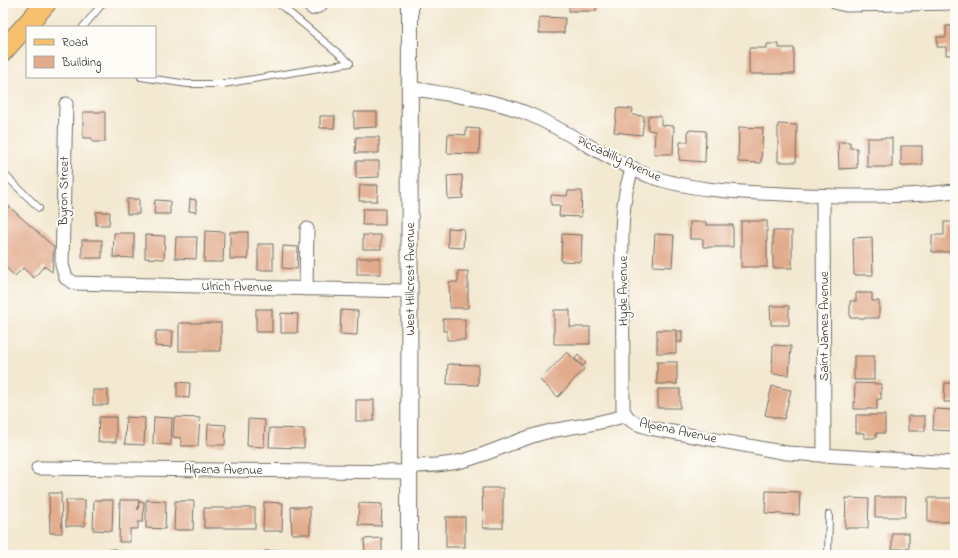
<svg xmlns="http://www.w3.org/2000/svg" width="958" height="558" font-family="'Indie Flower',sans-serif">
	<rect width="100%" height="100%" fill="#fdfcf7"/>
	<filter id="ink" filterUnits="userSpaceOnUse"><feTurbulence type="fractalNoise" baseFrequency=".025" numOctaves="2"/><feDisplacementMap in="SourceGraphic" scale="8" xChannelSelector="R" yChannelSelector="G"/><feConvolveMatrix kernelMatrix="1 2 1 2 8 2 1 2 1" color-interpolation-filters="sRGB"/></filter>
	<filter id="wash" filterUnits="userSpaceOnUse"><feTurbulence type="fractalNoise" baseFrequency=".012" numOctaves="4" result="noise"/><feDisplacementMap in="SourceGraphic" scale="16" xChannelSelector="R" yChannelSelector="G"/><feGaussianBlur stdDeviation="0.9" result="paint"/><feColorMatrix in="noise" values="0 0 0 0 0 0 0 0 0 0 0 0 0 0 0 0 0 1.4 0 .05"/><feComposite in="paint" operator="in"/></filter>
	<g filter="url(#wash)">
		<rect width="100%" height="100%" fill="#f3e8d0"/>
		<g id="blocks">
			<g fill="#e2ab8c">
				<rect x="569" y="3" width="27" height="8"/>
				<polygon points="539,17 565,18 564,33 539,33"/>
				<polygon points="946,26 955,26 955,55 946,55 946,47 937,47 937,37 946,37"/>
				<polygon points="767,44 779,44 779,48 794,48 794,74 749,74 749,48 767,48"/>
				<polygon points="617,108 633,109 632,115 644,116 642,135 614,132"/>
				<polygon points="83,112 105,112 105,142 92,142 92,138 83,138"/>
				<polygon points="354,112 377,112 377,127 354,128"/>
				<polygon points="320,116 335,116 334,128 320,128"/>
				<polygon points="648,116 661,116 661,125 674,126 673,154 654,154 655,131 648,130"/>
				<polygon points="778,124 797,125 796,162 778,162"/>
				<polygon points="739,127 763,128 761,163 738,162"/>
				<polygon points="466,128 480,129 479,154 447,153 448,134 466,135"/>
				<polygon points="688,130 706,131 705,162 679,160 680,142 688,142"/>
				<polygon points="356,137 379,137 379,153 355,153"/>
				<rect x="867" y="138" width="25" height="29"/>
				<polygon points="838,142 850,142 850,148 857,148 857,168 839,169"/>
				<rect x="901" y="146" width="21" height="19"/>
				<polygon points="356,161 379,161 379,177 356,178"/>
				<polygon points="462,175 463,198 448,199 447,176"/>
				<polygon points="360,185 378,185 377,201 359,201"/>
				<polygon points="568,191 582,191 581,217 559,216 560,205 551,205 551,195 567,196"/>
				<rect x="127" y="199" width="12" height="15"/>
				<polygon points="190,199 196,200 196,212 189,211"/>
				<polygon points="155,200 170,201 170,214 154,214"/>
				<polygon points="3,201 54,247 52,272 44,266 34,278 23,268 15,276 3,265"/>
				<polygon points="363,209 385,209 385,225 362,225"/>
				<polygon points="96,212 110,212 109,225 96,225"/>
				<rect x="741" y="221" width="26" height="46"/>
				<polygon points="690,222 706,222 706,225 733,225 733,247 703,247 703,239 690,239"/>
				<polygon points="944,222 955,222 955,252 932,252 932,235 944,235"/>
				<polygon points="448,228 464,229 463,248 448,247"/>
				<polygon points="205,231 224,232 223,262 204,262"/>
				<rect x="773" y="231" width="19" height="37"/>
				<rect x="230" y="232" width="18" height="27"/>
				<polygon points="114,233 134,233 134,258 113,257"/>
				<polygon points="562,234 582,235 581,262 561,261"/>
				<polygon points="655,234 674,235 672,267 653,266"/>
				<polygon points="145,235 165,236 164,259 145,258"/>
				<rect x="363" y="235" width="18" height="14"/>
				<polygon points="176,237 197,237 196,259 175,258"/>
				<polygon points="872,237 873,275 854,275 853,238"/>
				<rect x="82" y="240" width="20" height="18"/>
				<rect x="258" y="244" width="15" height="26"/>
				<polygon points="283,246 298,247 297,269 282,268"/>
				<rect x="357" y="258" width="23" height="16"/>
				<polygon points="458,271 468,271 468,308 450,308 449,282 458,282"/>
				<polygon points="856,293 872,293 872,301 879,301 879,318 850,318 850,301 856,301"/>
				<polygon points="770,306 789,306 789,325 771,325"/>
				<rect x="256" y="309" width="16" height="23"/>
				<polygon points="341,310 358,311 357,335 340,334"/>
				<polygon points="554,310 570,310 570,327 590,327 590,344 554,344"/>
				<polygon points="281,313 298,314 297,333 281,333"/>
				<polygon points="443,319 465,319 465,340 447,340 447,331 443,331"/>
				<rect x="179" y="323" width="42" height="28"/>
				<rect x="657" y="330" width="19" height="23"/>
				<polygon points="156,331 173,331 172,347 155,346"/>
				<rect x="677" y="331" width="5" height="11"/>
				<polygon points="773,345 791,346 789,375 772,374"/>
				<polygon points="567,352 584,369 558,397 540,380"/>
				<polygon points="578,355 586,363 583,366 575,359"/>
				<rect x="854" y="356" width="20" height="24"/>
				<rect x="657" y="362" width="20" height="22"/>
				<polygon points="448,364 478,365 478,385 447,384"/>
				<polygon points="177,382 190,383 189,398 177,397"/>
				<polygon points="855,383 881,384 881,399 877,399 877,409 854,409"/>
				<polygon points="945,383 955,383 955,402 944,402"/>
				<polygon points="772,386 791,390 784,419 765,415"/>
				<rect x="658" y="389" width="22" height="19"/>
				<rect x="93" y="390" width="15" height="15"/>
				<rect x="356" y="400" width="18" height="21"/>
				<polygon points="934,409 955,410 955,431 933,430"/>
				<polygon points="856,415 885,415 885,433 876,433 876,438 864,438 864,433 856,433"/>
				<rect x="908" y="416" width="17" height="15"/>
				<polygon points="99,417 116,417 116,442 98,442"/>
				<polygon points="126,417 145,418 144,445 125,444"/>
				<polygon points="154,417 172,418 171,445 153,444"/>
				<polygon points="174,417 200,418 198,446 181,446 181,438 173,437"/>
				<polygon points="248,419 265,420 264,447 247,446"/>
				<polygon points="208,424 226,425 225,445 207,445"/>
				<polygon points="270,428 304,429 304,448 269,447"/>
				<polygon points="482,488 503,488 503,528 483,528"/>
				<polygon points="766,491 800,492 799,515 765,513"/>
				<polygon points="49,493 61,493 62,533 50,533"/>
				<polygon points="875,497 906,497 905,517 875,517"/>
				<polygon points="846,498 869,499 868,528 845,528"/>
				<rect x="928" y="498" width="27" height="24"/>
				<rect x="66" y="500" width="19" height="26"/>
				<polygon points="94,500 113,500 112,531 93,530"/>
				<polygon points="120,500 139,500 138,510 139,502 144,502 143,522 138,522 138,529 130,529 130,542 119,542"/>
				<polygon points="146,500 166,501 165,529 146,528"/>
				<polygon points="175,501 194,501 193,530 174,530"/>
				<polygon points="264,502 283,503 282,531 263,531"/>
				<polygon points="359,503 382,504 381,526 358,525"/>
				<polygon points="291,507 310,507 310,534 292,534"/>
				<rect x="204" y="508" width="51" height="20"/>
				<rect x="446" y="517" width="19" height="30"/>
				<rect x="892" y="533" width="17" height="16"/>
				<polygon points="382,538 382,555 365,555 364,539"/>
				<polygon points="116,549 116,555 98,555 98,550"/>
				<rect x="265" y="551" width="16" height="4"/>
			</g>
		</g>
	</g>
	<g filter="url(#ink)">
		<use href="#blocks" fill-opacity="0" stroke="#716d65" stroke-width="1"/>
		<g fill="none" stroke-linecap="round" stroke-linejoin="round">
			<defs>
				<g id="service">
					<polyline points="301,3 312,12 321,9 327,3"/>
					<polyline points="83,27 103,3"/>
					<polyline points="141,77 188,84 223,84 350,63 278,3"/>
					<polyline points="3,173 39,208"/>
					<polyline points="828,555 829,514"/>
				</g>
				<g id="minor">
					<polyline points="837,3 846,5 955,3"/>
					<path d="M410 88C448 95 495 99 531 115 571 133 608 160 649 176 692 191 738 192 783 194 841 197 898 198 955 191"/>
					<polyline points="66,104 62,265 66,278 74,283 410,291"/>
					<path d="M633 168C619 200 622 251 622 286 623 327 623 368 623 409 627 422 638 424 650 428L787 453 955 463"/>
					<polyline points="823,196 824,456"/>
					<polyline points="306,289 307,229"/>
					<path d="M409 466C428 466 448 465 466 460 491 453 514 441 539 434 567 426 597 426 625 415"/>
					<polyline points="38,468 409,472"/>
				</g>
				<polyline id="tertiary" points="409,555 410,3"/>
				<polyline id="primary" points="3,51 46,3"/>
			</defs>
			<use href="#service" stroke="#716d65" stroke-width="8"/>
			<use href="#minor" stroke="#716d65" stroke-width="15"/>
			<use href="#tertiary" stroke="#716d65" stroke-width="18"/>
			<use href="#primary" stroke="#716d65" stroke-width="22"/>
			<use href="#service" stroke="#fff" stroke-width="6"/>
			<use href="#minor" stroke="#fff" stroke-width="13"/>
			<use href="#tertiary" stroke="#fff" stroke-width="16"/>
			<use href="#primary" stroke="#f7c06c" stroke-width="20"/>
		</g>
	</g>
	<g text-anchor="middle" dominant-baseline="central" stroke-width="4" stroke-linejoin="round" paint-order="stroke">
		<g font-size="13" fill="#2b2b2b" stroke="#fdfcf7">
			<text transform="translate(619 159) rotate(25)">Piccadilly Avenue</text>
			<text transform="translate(64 191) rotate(-89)">Byron Street</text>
			<text transform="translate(410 279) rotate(-90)">West Hillcrest Avenue</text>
			<text transform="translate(237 287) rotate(1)">Ulrich Avenue</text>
			<text transform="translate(623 291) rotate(-90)">Hyde Avenue</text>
			<text transform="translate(824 326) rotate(-90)">Saint James Avenue</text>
			<text transform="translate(678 431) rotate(12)">Alpena Avenue</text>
			<text transform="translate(223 470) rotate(1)">Alpena Avenue</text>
		</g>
	</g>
	<rect width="958" height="558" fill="none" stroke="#fdfcf7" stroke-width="16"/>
	<rect x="26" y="26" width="130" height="52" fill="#fdfcf7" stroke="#a9a8a5"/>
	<rect x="34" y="39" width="20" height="6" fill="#f7c06c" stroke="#a9a8a5"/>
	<text x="62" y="46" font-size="12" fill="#2b2b2b">Road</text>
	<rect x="34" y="56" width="20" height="12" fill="#e2ab8c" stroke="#a9a8a5"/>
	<text x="62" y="66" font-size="12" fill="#2b2b2b">Building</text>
</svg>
